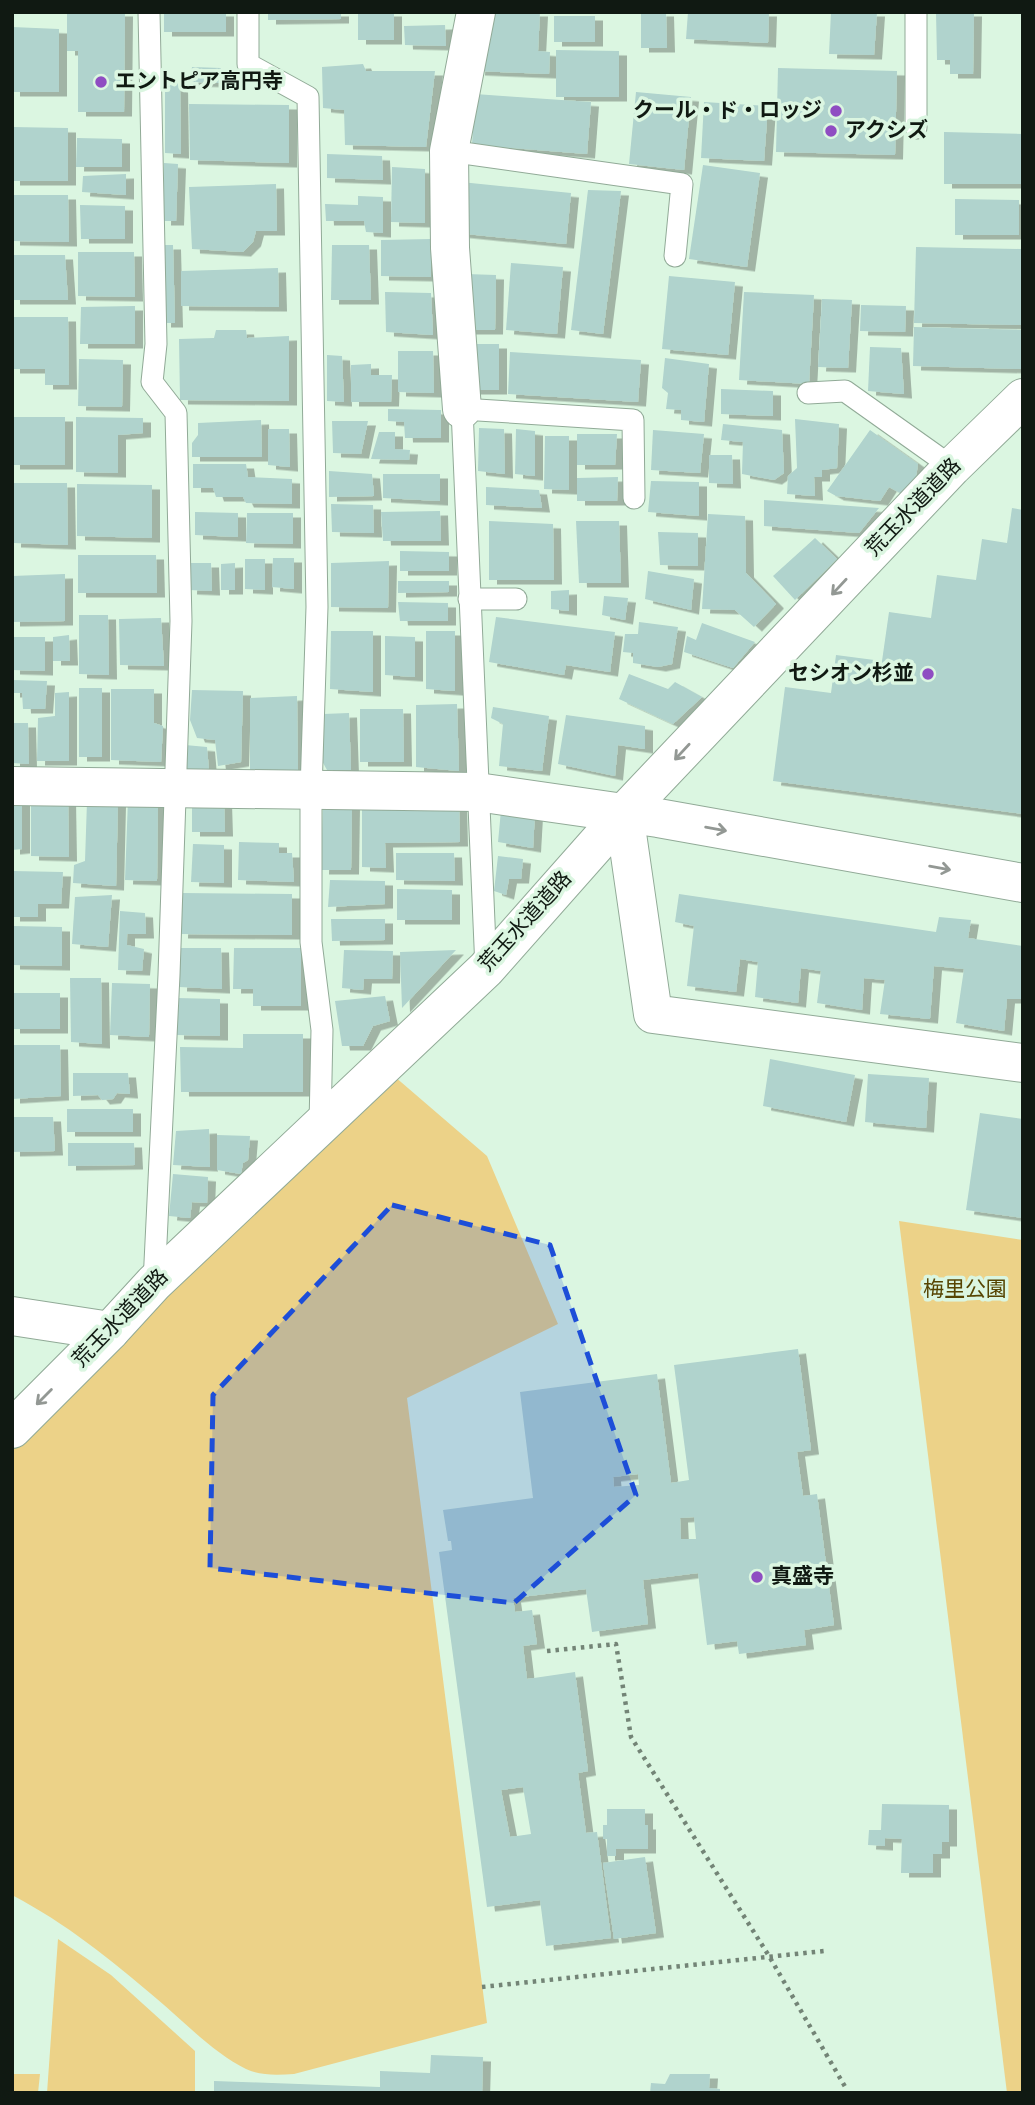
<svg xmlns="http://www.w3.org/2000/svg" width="1035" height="2105" font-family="Overpass,'Noto Sans JP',sans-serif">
	<defs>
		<filter id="shadow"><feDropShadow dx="8" dy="4.5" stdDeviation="0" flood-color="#0004"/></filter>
	</defs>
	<rect width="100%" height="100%" fill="#dbf6e1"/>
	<g fill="#ecd288">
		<path d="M387 1070 487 1156 558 1324 407 1398 487 2023 294 2074C278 2075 260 2076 246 2069 215 2054 183 2021 157 1999 110 1959 67 1924 12 1895V1435Z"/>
		<polygon points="899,1221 1023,1240 1023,2093 1007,2093"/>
		<polygon points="58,1939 111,1975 195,2051 195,2093 47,2093"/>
		<polygon points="12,2074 40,2074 38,2093 12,2093"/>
	</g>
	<g fill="#b0d3cd" fill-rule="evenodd" filter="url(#shadow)">
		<polygon points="67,12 125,12 124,112 78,112 78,51 67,51"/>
		<rect x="164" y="12" width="62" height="20"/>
		<polygon points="268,12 341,12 341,19 268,20"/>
		<rect x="358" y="12" width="36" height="28"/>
		<polygon points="480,12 540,12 538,51 550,52 549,74 477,71"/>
		<polygon points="641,12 666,12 667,48 641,48"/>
		<polygon points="688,12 769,12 768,43 686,39"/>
		<polygon points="831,12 877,12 874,55 829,54"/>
		<polygon points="936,12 974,12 973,74 950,74 950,60 937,60"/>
		<rect x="554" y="16" width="41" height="26"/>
		<polygon points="445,25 446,46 405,45 404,26"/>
		<polygon points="12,27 59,29 59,92 12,92"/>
		<polygon points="556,50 619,51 619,97 556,97"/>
		<polygon points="363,64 366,71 435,71 426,147 345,145 344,110 323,108 322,67"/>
		<polygon points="192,67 221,68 221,83 190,82"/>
		<polygon points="778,68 897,71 895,155 776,152"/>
		<polygon points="165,82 180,83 181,154 165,153"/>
		<polygon points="636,92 691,97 684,170 629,164"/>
		<polygon points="475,94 591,102 587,154 472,145"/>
		<polygon points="704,102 768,106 764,161 701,158"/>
		<polygon points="189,104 289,105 289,163 190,160"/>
		<polygon points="12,127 68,128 68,181 12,181"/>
		<polygon points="944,132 1023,134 1023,184 944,184"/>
		<polygon points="77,138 122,139 122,167 76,167"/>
		<polygon points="327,154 382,156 383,180 327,178"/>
		<polygon points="164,163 178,164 176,221 163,221"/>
		<polygon points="703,165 760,173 747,267 689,259"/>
		<polygon points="392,167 425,169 425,223 391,222"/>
		<polygon points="126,174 126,195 82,192 83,176"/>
		<polygon points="461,182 571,193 566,244 456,233"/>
		<polygon points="276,184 277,231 256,231 253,242 243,252 192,249 189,187"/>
		<polygon points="588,190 621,191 603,334 571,330"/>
		<polygon points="12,195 68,195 69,242 12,241"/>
		<polygon points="358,196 383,197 383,233 366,232 364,221 326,221 325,204 358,205"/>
		<polygon points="955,199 1019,200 1019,235 955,235"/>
		<polygon points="80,205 125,206 125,239 81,239"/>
		<polygon points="431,239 431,277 381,276 381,240"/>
		<polygon points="164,245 173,245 175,323 163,323"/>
		<polygon points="332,245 369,245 371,300 331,300"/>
		<polygon points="916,247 1023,249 1023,325 914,323"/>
		<polygon points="78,252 134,252 135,297 78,296"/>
		<polygon points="12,255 65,255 68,300 12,300"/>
		<polygon points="511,263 563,267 557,334 506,330"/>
		<polygon points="278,268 279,307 181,306 181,271"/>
		<polygon points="466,274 496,275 495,330 465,330"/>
		<polygon points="669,276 735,282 728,355 662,349"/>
		<polygon points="385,292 431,293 433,335 386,332"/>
		<polygon points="744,292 814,295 809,384 739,380"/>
		<polygon points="822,299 852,300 848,368 818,367"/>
		<polygon points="861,305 906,306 905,332 860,331"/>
		<polygon points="135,306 135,344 80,344 81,307"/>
		<polygon points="12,317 68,317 69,385 45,385 45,369 12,369"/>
		<polygon points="914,327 1023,330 1022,369 913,366"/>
		<polygon points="216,330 246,330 247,338 289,336 289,401 180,400 179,339 214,338"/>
		<rect x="467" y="344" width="32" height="46"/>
		<polygon points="870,347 901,348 904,394 868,391"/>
		<polygon points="398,351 433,351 434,393 398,392"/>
		<polygon points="510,352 641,360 638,402 508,394"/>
		<polygon points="327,355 342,356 344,402 327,401"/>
		<polygon points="665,358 709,364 704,422 681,420 681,410 666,409 668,393 662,388"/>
		<polygon points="79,359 123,360 122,407 78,406"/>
		<polygon points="371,364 371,375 392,375 391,402 351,402 351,365"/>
		<polygon points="721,389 773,391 773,416 721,414"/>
		<polygon points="388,409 441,410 441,438 405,438 404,422 388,421"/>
		<rect x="12" y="417" width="53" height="48"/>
		<polygon points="76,417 143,418 143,433 118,435 118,473 76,472"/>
		<polygon points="795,419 839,424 837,468 822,470 822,477 814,477 815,496 787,494 788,476 797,468"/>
		<polygon points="261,420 262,457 192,457 192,443 198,435 198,423"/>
		<polygon points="332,421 368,421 361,454 333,453"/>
		<polygon points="723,424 782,430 784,473 774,480 742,474 743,442 721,440"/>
		<polygon points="479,428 504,429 505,474 478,471"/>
		<polygon points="268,429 289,429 290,467 268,465"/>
		<polygon points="516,429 535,431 535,476 515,474"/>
		<polygon points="653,430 704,434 700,473 651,470"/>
		<polygon points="870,430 918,464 916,477 902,494 889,487 880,501 836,496 827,491"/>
		<polygon points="379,432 395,432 395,449 410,450 409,460 371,459"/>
		<polygon points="577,434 617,434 615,465 577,465"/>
		<polygon points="545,436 569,436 569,490 544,489"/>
		<polygon points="709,455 732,455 733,484 709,483"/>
		<polygon points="193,464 246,464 248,477 292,479 292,504 246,503 243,497 216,497 213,488 193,488"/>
		<polygon points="329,471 372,474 374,496 329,497"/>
		<polygon points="383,474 440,474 440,501 383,498"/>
		<polygon points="618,477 617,501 577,501 577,478"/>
		<polygon points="651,481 699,482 699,516 648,512"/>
		<polygon points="14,483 67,483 68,545 13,543"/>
		<polygon points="77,484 152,485 152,538 77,536"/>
		<polygon points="486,487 539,490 542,508 486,505"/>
		<polygon points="764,500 879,508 859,533 764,526"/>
		<polygon points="331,504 373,505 374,533 332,532"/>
		<polygon points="1012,508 1023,510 1023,814 773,781 785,687 831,693 836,655 882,661 889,612 931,618 937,575 976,580 982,539 1007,543"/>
		<polygon points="440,511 441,541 383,541 381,512"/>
		<polygon points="195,512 238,513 238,537 195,535"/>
		<polygon points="247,513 293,513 293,544 246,543"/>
		<polygon points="708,514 745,516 746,573 776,604 754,627 735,610 702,609"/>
		<polygon points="489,521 553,524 554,580 489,580"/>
		<polygon points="576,521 619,521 621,583 579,583"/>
		<polygon points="658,532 698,533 698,566 660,565"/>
		<polygon points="815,538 837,559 795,600 773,576"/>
		<polygon points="400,551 449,552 449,571 400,571"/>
		<polygon points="78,555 156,555 157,593 78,593"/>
		<polygon points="273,558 294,558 294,589 272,587"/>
		<polygon points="245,559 265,559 265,590 245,589"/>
		<polygon points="389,561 388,608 331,607 331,563"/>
		<polygon points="190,563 211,563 212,591 189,590"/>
		<polygon points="235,563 235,590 221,590 221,564"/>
		<polygon points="648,571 694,579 691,610 645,599"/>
		<polygon points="65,574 65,621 12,622 12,576"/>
		<polygon points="398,581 449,581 449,592 398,593"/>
		<polygon points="569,590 569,611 551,609 551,591"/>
		<polygon points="604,596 628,598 625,620 602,615"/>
		<polygon points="398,602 448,603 448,621 400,621"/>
		<polygon points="79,615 108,615 109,675 79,674"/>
		<polygon points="496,617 615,632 610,672 566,665 564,675 489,662"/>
		<polygon points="161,618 164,666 120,665 119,619"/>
		<polygon points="639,622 678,627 672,664 658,667 633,663 633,653 623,652 625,634 638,634"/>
		<polygon points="702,623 755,642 733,668 684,652 687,636 696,640"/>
		<polygon points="331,631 373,631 373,692 330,689"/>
		<polygon points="426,631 455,631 455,691 426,689"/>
		<polygon points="69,635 70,661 53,661 53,637"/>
		<polygon points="385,636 415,637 415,677 385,675"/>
		<polygon points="12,637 45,637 45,671 12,670"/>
		<polygon points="629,674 668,689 675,682 702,697 673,724 619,699"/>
		<polygon points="12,680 47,681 45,709 23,709 22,693 12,693"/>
		<rect x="79" y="688" width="23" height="69"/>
		<polygon points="111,689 154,689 154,723 163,726 161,762 111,760"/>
		<polygon points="192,690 243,691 241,762 218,766 215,740 197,738 190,720"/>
		<polygon points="69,692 69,761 37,761 38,718 55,716 55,693"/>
		<polygon points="297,696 298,771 250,770 250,698"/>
		<polygon points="457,704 459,771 416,767 416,705"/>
		<polygon points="493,707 549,716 542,771 499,766 503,724 491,718"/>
		<polygon points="360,709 403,709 404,762 360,762"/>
		<polygon points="349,713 351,770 327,770 322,761 323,714"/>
		<polygon points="566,715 645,726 645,749 618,745 615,776 558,764"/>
		<polygon points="12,723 28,723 29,764 12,763"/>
		<polygon points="185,745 207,747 209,771 184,770"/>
		<polygon points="68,796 69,857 31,856 31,797"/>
		<polygon points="12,797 22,798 22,849 12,850"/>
		<polygon points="192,798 224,799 225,832 192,832"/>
		<polygon points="128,799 158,800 157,881 125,880"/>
		<polygon points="87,801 118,801 116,886 73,883 74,865 85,861"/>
		<polygon points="323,801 352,802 351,870 321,870"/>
		<polygon points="362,803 459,803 460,842 385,843 386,868 362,867"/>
		<polygon points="501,810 535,813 533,848 498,842"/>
		<polygon points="239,842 279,843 279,853 292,853 294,882 238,880"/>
		<polygon points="193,844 224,845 224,883 191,882"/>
		<polygon points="396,853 454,853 455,881 396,880"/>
		<polygon points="498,856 523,859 521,879 509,879 506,895 494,891"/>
		<polygon points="12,871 63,872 61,904 38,904 38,917 12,917"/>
		<polygon points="330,880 385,881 385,904 328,907"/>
		<polygon points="397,889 452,890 452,920 397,920"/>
		<polygon points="181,893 292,894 292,935 180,934"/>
		<polygon points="679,894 936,932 939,917 971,920 968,938 1023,946 1023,999 1007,999 1004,1031 956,1023 964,969 934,966 930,1019 880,1014 885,980 864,978 862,1010 817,1003 821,971 801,968 798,1003 755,997 758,962 740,959 736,992 687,986 694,926 675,922"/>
		<polygon points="112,895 108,947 72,944 75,897"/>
		<polygon points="120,911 145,913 146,934 127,934 127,945 144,949 142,971 118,970"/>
		<polygon points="331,919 385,919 385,940 332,941"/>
		<polygon points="12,926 62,927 62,966 12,965"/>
		<polygon points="180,948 221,948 222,989 179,987"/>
		<polygon points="234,948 301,948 301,1006 253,1006 253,989 233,989"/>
		<polygon points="344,950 393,951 392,979 364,979 363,990 342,988"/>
		<polygon points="456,950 402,1008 400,952"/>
		<polygon points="70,978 101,978 102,1044 71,1042"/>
		<polygon points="112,983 150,984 149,1037 110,1035"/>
		<rect x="12" y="993" width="48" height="36"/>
		<polygon points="385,996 390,1021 373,1026 363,1046 342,1046 335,1001"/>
		<polygon points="176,998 220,999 220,1036 176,1035"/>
		<polygon points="243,1034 303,1034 303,1092 181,1092 180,1047 243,1048"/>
		<polygon points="12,1045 60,1045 61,1096 12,1099"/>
		<polygon points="770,1059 855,1075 846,1122 763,1106"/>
		<polygon points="73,1073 128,1073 130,1094 117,1093 113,1099 102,1100 98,1095 73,1096"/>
		<polygon points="868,1074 929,1078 926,1128 865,1122"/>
		<rect x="67" y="1109" width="66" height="23"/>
		<polygon points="980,1113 1023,1119 1023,1218 966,1210"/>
		<polygon points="12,1117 53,1117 55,1151 12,1152"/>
		<polygon points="209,1129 210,1167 173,1165 176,1131"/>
		<polygon points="217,1135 250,1136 248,1160 243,1163 241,1174 217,1170"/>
		<polygon points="68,1143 134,1143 135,1165 68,1166"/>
		<polygon points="173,1174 208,1177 207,1203 192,1202 190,1218 169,1216"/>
		<path d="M798 1349 811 1450 797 1452 803 1496 817 1494 834 1625 804 1630 806 1645 739 1654 737 1641 707 1645 698 1573 643 1580 648 1624 592 1632 586 1589 513 1598 515 1612 532 1610 537 1644 523 1646 527 1679 575 1672 588 1771 578 1773 586 1833 597 1832 611 1938 546 1946 540 1900 487 1907 439 1552 452 1550 451 1541H448L443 1510 533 1498 520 1392 657 1374 671 1483 689 1480 674 1365ZM638 1474 639 1485 614 1487 613 1477ZM694 1517 696 1539H681L680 1518ZM523 1787 531 1834 510 1837 501 1790Z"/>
		<polygon points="882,1804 949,1805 949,1842 942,1842 942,1854 933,1854 933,1873 901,1873 902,1839 885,1838 885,1846 868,1845 869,1830 881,1830"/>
		<polygon points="607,1809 645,1809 645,1825 648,1825 648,1849 616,1849 616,1856 607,1856 607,1839 603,1839 603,1825 607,1825"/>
		<polygon points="645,1857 656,1933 614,1939 603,1863"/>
		<polygon points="431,2055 483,2057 482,2093 214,2093 214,2081 380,2087 380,2071 430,2073"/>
		<polygon points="670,2074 710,2074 709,2088 720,2089 720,2093 650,2093 651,2083 665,2084"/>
	</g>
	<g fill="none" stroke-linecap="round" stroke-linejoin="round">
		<defs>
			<g id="lane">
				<polyline points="149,12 156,344 152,382 176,413 181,621 169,975 154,1283"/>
				<polyline points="248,12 248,64 308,97 317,607 311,791 311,942 322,1030 320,1125"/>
				<polyline points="916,128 916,12"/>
				<polyline points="449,151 682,184 675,256"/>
				<polyline points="808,393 845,391 952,467"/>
				<polyline points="469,599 516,599"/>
				<polyline points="486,969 462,409 633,420 634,498"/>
			</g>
			<g id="street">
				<polyline points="462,409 450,248 449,151 476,12"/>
				<polyline points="12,786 477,792 658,818 1023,883"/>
				<polyline points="624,813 653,1014 1023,1063"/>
				<polyline points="12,1316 110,1331"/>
			</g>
			<polyline id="secondary" points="12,1429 110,1331 154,1283 486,969 624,813 952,467 1023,398"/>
		</defs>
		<use href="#lane" stroke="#91aa97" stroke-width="23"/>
		<use href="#street" stroke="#91aa97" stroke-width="40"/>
		<use href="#secondary" stroke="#91aa97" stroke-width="40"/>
		<g stroke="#738476" stroke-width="4.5" stroke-dasharray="3.5 5" stroke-linecap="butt">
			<polyline points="547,1651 616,1644 631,1737 769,1956 847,2090"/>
			<polyline points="482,1987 824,1951"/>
		</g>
		<use href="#lane" stroke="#fff" stroke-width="21"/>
		<use href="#street" stroke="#fff" stroke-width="38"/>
		<use href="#secondary" stroke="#fff" stroke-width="38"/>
	</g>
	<defs><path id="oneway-shaft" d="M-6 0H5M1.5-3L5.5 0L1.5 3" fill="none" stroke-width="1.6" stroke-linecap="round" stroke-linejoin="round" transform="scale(1.75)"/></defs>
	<g stroke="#939894">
		<use href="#oneway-shaft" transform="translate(839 587) rotate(133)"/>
		<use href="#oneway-shaft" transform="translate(682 752) rotate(133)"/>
		<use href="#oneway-shaft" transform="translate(716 829) rotate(10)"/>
		<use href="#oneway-shaft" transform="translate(940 868) rotate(10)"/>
		<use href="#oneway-shaft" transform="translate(44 1397) rotate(135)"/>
	</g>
	<path fill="#1d4ed8" fill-opacity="0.2" stroke="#1d4ed8" stroke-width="5" stroke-dasharray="14 9" stroke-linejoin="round" d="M392 1205 550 1245 636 1495 514 1603 210 1568 213 1395Z"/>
	<g fill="#8f4dc2" stroke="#dbf6e1" stroke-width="2.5">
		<circle cx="101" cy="82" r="7"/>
		<circle cx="836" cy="111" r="7"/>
		<circle cx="831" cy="131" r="7"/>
		<circle cx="928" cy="674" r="7"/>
		<circle cx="757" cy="1577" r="7"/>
	</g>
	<g text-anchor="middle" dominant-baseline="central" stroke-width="7" stroke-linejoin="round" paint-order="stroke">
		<g font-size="21" font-weight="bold" fill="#101912" stroke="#dbf6e1" text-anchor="start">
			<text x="115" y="82">エントピア高円寺</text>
			<text x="822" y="111" text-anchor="end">クール・ド・ロッジ</text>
			<text x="845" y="131">アクシズ</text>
			<text x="914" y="674" text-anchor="end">セシオン杉並</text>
			<text x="771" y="1577">真盛寺</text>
		</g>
		<g font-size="21" fill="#101912" stroke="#dbf6e1">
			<text transform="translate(914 508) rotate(-46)">荒玉水道道路</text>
			<text transform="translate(526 922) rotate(-48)">荒玉水道道路</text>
			<text transform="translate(121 1319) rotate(-46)">荒玉水道道路</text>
		</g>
		<g font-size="21" fill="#564402" stroke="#dbf6e1">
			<text x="965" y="1290">梅里公園</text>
		</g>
	</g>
	<rect width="1035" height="2105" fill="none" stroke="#101912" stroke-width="28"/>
</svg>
